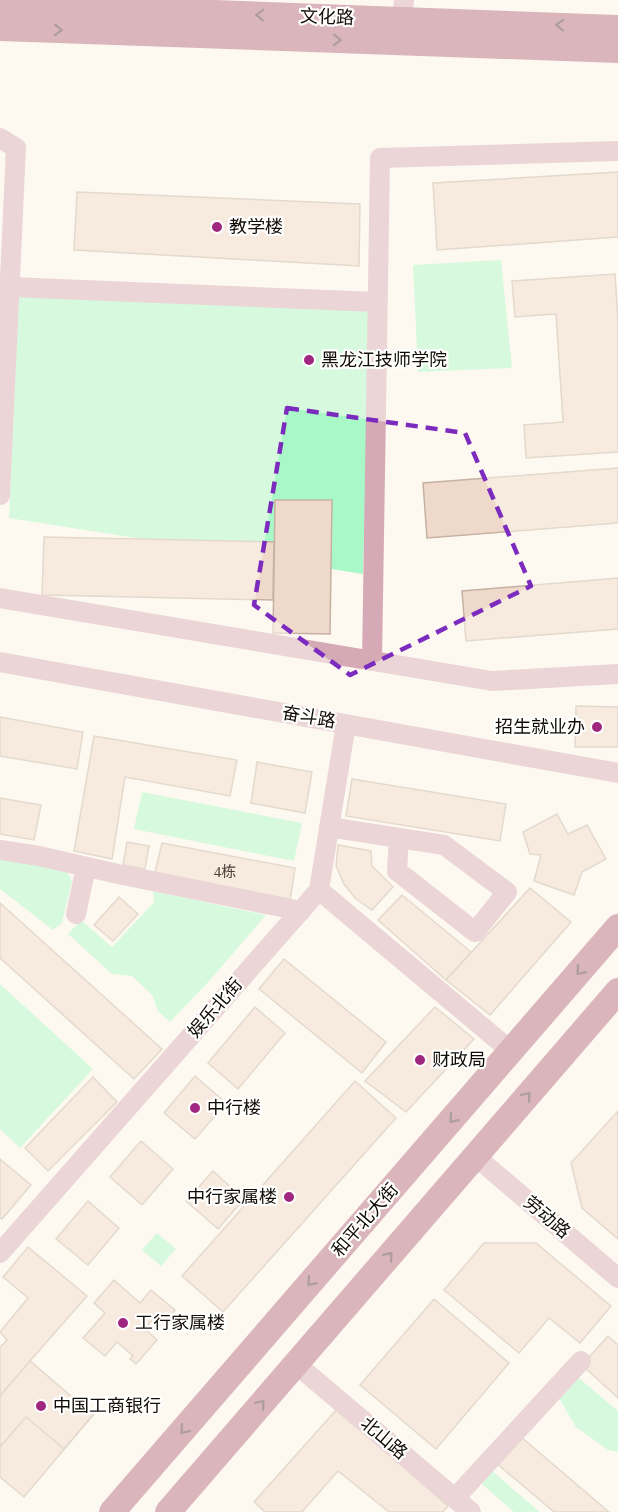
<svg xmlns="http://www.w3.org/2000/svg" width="618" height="1512" font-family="'Times New Roman','Noto Sans SC',serif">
	<rect width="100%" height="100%" fill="#fef9f0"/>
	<g fill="#a9f9c8">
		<polygon points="501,260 512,368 418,372 413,265"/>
		<polygon points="19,294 370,311 363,574 9,518"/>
		<polygon points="142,792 302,823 294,861 134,829"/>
		<polygon points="0,856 67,872 72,881 62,923 53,930 0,889"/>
		<polygon points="153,891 266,915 211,979 170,1022 158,1011 152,995 132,976 112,974 68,934 81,920 112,947 154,902"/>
		<polygon points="0,984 93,1069 20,1148 0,1129"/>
		<polygon points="157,1233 176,1249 161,1266 142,1250"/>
		<polygon points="573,1373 618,1411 618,1452 608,1450 576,1427 556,1393"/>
		<polygon points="485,1465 540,1512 514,1512 476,1479"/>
	</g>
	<g fill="#efd9ca" stroke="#c6b1a2" stroke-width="1.5">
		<polygon points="618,172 618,237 437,250 433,183"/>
		<polygon points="77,192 360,204 359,266 74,250"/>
		<polygon points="615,274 618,322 618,452 526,458 524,425 563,422 556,314 515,317 512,281"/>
		<polygon points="618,468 618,523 427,538 423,483"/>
		<polygon points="275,500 332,500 330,634 273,633"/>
		<polygon points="44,537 274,542 273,600 42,595"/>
		<polygon points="618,578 618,629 466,641 462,591"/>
		<polygon points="576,706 618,707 618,747 575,747"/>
		<polygon points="0,717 83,732 77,769 0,756"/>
		<polygon points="94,736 237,760 230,796 125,777 112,859 74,851"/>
		<polygon points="257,762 312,772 305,813 251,803"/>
		<polygon points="352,779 506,804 500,841 346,816"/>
		<polygon points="0,798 41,805 34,840 0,834"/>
		<polygon points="557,814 568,834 587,825 606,859 582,872 574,895 534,881 541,855 530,854 523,832"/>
		<polygon points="127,842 149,846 145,869 123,865"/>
		<polygon points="162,843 295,868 290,901 154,876"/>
		<polygon points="338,845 371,851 372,866 393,887 372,910 356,899 344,884 336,866"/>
		<polygon points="530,888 571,922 490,1015 446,980"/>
		<polygon points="402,895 471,952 446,980 378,920"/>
		<polygon points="119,897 138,914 113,941 94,925"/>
		<polygon points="0,903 162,1049 134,1079 0,958"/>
		<polygon points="284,959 386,1042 362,1073 259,989"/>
		<polygon points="255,1007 285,1033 238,1089 208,1063"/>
		<polygon points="435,1007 474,1039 406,1112 365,1081"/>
		<polygon points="195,1076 226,1103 195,1139 164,1113"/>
		<polygon points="93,1077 117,1102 48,1171 25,1148"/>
		<polygon points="355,1081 396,1118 223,1312 182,1276"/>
		<polygon points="618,1111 618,1239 582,1208 571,1163"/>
		<polygon points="141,1141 173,1169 142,1205 110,1177"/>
		<polygon points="0,1159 31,1185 2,1219 0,1218"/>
		<polygon points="213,1171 244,1199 218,1229 186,1201"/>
		<polygon points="88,1201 119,1228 88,1265 56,1239"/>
		<polygon points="484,1243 536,1243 611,1306 580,1343 549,1318 519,1353 444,1290"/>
		<polygon points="28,1247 87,1296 30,1361 93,1415 24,1497 0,1477 0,1347 7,1340 0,1332 28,1298 3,1277"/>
		<polygon points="114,1280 140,1303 151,1290 175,1310 167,1319 163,1316 156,1325 151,1321 145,1329 157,1340 136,1364 130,1359 133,1356 117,1342 105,1356 83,1338 105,1313 94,1303"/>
		<polygon points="434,1299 509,1363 436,1449 360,1385"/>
		<polygon points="608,1336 618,1345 618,1398 582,1365"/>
		<polygon points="30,1361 93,1415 64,1449 26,1417 0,1447 0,1396"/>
		<polygon points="337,1409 448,1506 443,1512 389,1512 338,1471 302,1512 265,1512 254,1502"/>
		<polygon points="520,1436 609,1512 554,1512 495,1462"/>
	</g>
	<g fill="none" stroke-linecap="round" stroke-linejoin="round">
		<g stroke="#d5a9b5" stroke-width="20">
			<polyline points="402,20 404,0"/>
			<polyline points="0,138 16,148 0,495"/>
			<polyline points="10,287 377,302"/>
			<polyline points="0,598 492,681 618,674"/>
			<polyline points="372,661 380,158 618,151"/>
			<polyline points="0,662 618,773"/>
			<polyline points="329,827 444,845 507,892 475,932 397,871 399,838"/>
			<polyline points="0,850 39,856 118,874 301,911"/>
			<polyline points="319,890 511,1051"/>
			<polyline points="76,914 86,867"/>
			<polyline points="475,1156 618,1278"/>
			<polyline points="0,1253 319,890 346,724"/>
			<polyline points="296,1364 471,1512"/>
			<polyline points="455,1498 581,1361"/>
		</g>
		<g stroke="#b0657c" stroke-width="26">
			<polyline points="0,5 618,28"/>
			<polyline points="0,28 618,50"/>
			<polyline points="112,1512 618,927"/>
			<polyline points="168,1512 618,991"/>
		</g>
	</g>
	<defs><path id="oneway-chevron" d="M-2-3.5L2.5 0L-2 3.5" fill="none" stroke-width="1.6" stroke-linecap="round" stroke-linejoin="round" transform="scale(1.5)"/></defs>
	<g stroke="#503035">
		<use href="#oneway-chevron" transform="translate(260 15) rotate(-178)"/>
		<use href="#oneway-chevron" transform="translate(560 25) rotate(-178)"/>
		<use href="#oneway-chevron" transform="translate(58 30) rotate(2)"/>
		<use href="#oneway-chevron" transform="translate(337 40) rotate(2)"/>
		<use href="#oneway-chevron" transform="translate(580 971) rotate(131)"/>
		<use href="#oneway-chevron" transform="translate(527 1096) rotate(-49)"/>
		<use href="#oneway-chevron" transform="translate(453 1119) rotate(131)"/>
		<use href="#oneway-chevron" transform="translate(389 1256) rotate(-49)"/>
		<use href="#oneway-chevron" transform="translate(311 1282) rotate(131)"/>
		<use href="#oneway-chevron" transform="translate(261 1404) rotate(-49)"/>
		<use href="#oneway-chevron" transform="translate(184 1430) rotate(131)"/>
	</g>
	<path d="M0 0H618V1512H0ZM287 408 465 433 531 586 350 675 254 605Z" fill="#fef9f0" fill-opacity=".55" fill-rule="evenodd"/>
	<path fill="none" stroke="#7b2cbf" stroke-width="4.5" stroke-dasharray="12 8" stroke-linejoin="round" d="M287 408 465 433 531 586 350 675 254 605Z"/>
	<g fill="#9f277f" stroke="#fff" stroke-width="2">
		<circle cx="217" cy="227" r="6"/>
		<circle cx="309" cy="360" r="6"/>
		<circle cx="597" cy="727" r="6"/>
		<circle cx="420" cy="1060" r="6"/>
		<circle cx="195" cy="1108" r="6"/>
		<circle cx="289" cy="1197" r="6"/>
		<circle cx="123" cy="1323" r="6"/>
		<circle cx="41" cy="1406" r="6"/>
	</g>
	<g text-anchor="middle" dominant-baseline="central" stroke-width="4.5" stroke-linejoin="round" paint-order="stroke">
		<g font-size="15" fill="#483f37">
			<text x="225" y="872">4栋</text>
		</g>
		<g font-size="18" fill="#100c06" stroke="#fff">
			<text transform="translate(327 17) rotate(2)">文化路</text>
			<text transform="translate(309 717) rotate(10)">奋斗路</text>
			<text transform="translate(215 1008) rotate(-49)">娱乐北街</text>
			<text transform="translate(547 1217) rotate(40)">劳动路</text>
			<text transform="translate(365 1220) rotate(-49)">和平北大街</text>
			<text transform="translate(384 1438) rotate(40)">北山路</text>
		</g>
		<g font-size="18" fill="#100c06" stroke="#fff" text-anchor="start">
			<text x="229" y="227">教学楼</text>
			<text x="321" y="360">黑龙江技师学院</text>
			<text x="585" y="727" text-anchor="end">招生就业办</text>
			<text x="432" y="1060">财政局</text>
			<text x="207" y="1108">中行楼</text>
			<text x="277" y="1197" text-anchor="end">中行家属楼</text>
			<text x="135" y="1323">工行家属楼</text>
			<text x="53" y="1406">中国工商银行</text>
		</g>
	</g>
</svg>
